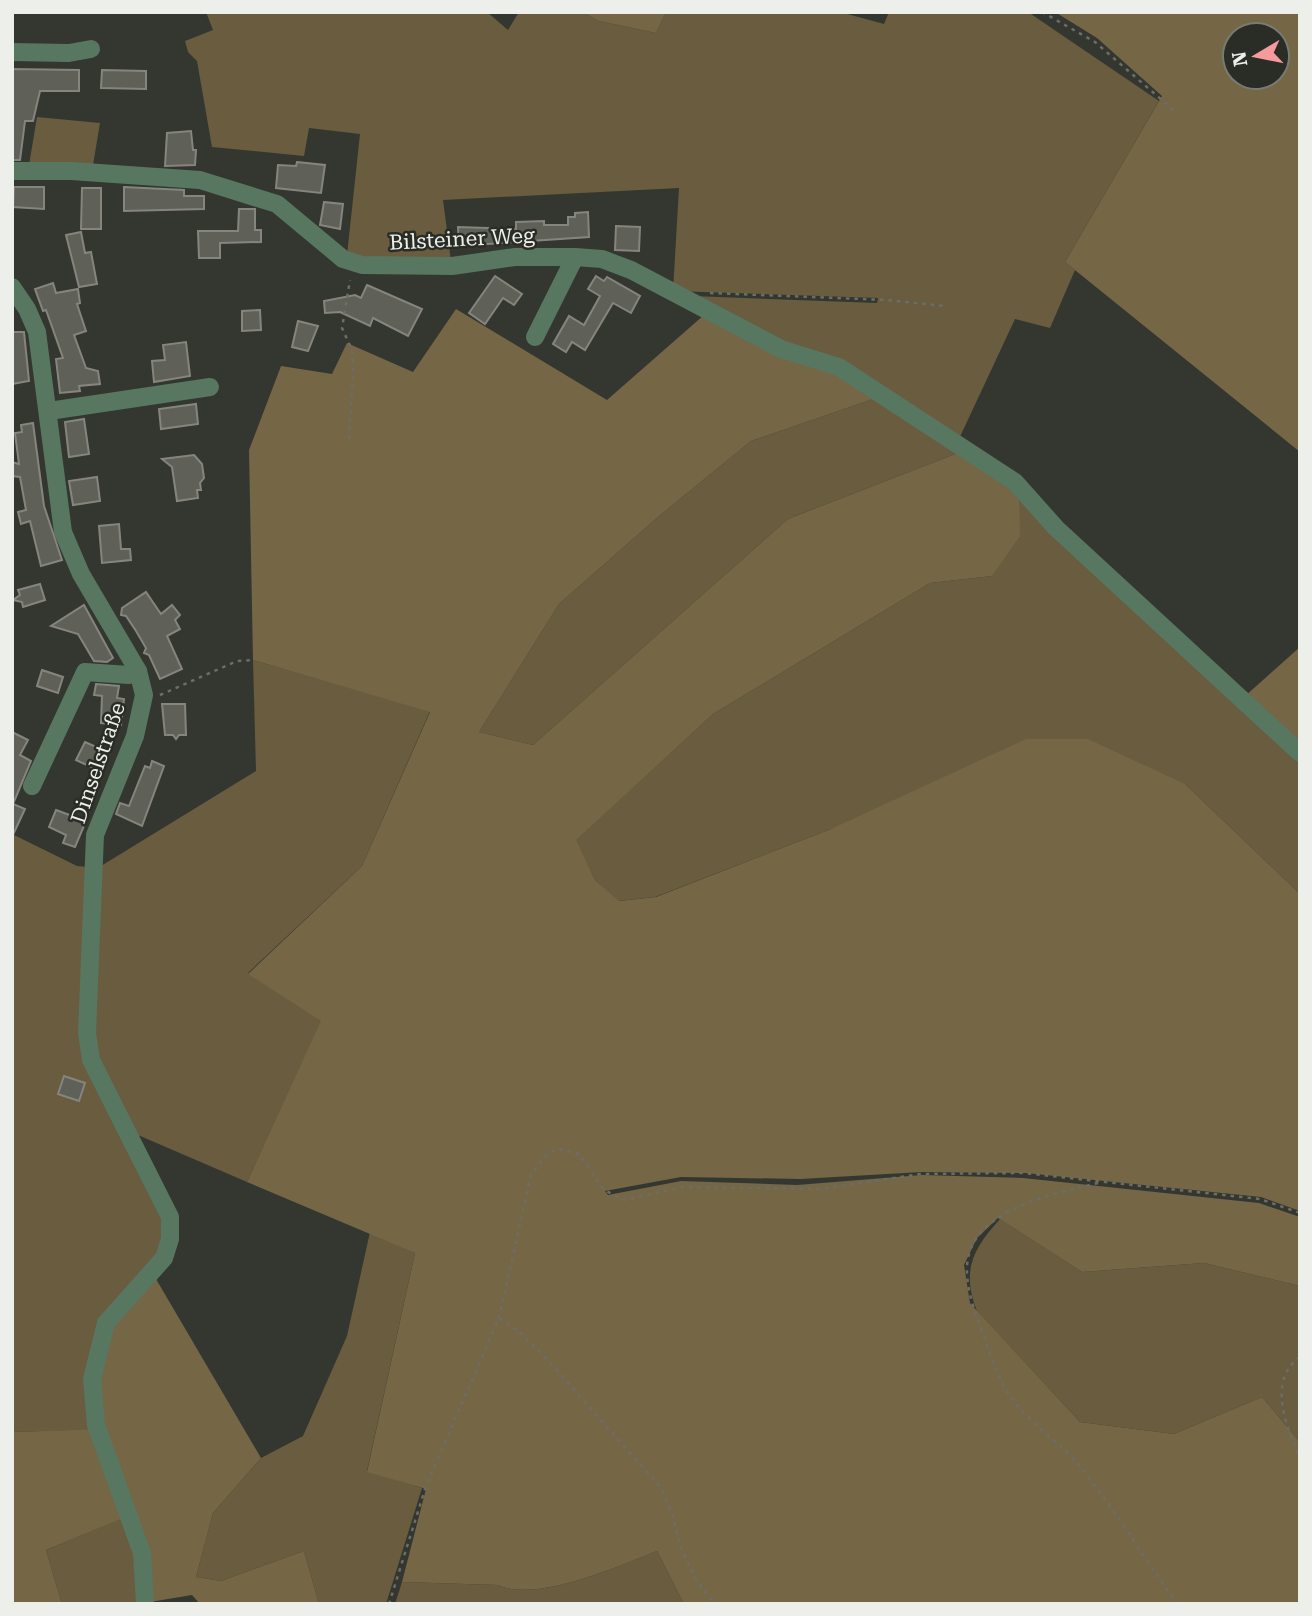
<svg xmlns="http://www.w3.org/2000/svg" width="1312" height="1616" font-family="'Roboto Serif',serif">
	<rect width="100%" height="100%" fill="#333730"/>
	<g fill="#695c3f">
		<polygon points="206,12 487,12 508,30 519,12 582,12 599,21 656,33 666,12 840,12 884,24 889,12 1028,12 1159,101 1065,262 1075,270 1050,328 1015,319 958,441 692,296 877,303 878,298 673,291 679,188 443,200 451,261 398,263 347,255 360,134 309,128 304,156 212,147 197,61 188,52 185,41 213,30"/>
		<polygon points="37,117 100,123 93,165 29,165"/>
		<polygon points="879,397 963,451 788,519 533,745 479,732 559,604 658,517 751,441"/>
		<polygon points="1019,489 1300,757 1300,894 1185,784 831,829 655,897 618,901 595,880 575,840 713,714 930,583 992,576"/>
		<polygon points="253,660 430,711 362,866 248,973 322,1021 247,1182 131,1132 93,1051 101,866 256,771"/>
		<polygon points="12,834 77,866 88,867 82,1039 153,1189 167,1235 91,1430 12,1432"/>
		<path d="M1000 1219 1082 1272 1204 1263 1300 1286V1442L1262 1397 1174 1434 1080 1422 977 1311C961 1270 973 1249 1000 1219Z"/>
		<polygon points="370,1232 415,1253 367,1471 422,1488 386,1604 319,1604 304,1551 221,1581 196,1577 213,1513 261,1458 303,1436 347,1336"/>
		<polygon points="127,1516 143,1567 141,1604 62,1604 46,1550"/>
		<path d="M657 1551 684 1604H395L402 1582 498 1585C536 1603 619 1566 657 1551Z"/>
	</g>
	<g fill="#756646" fill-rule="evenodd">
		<polygon points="582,12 666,12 656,33 599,21"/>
		<path d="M1055 12H1300V452L1065 262 1162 96 1097 38ZM1277 35V77H1235V35Z"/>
		<path d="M456 309 607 400 704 315 834 369 879 397 751 441 658 517 559 604 479 732 533 745 788 519 963 451 1019 489 1020 536 992 576 930 583 713 714 576 840 595 880 619 901 656 897 831 829 1026 739H1088L1185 784 1300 894V1211L1261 1197 1026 1173 922 1172 800 1179 681 1177 605 1191 608 1195 681 1181 797 1185 922 1175 1023 1178 1259 1203 1300 1217V1286L1204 1263 1082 1272 998 1218 977 1238 964 1265 970 1303 1080 1422 1174 1434 1262 1397 1300 1442V1604H684L657 1551C619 1566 536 1603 498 1585L402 1582 426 1489 367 1472 415 1253 247 1182 321 1021 248 974 362 866 430 712 253 660 249 450 281 366 332 374 347 343 413 372Z"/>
		<polygon points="1300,647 1300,749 1244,697"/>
		<polygon points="156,1279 261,1458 213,1513 196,1577 221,1581 304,1551 319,1604 200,1604 192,1595 150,1602 133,1514 46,1550 62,1604 12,1604 12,1432 104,1429 96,1397 111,1318"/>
	</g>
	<g fill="#5f6058" stroke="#85857d" stroke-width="2">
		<polygon points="12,69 79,70 79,91 40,91 33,121 25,121 20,160 12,160"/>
		<polygon points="102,70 146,71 146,89 101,88"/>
		<polygon points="191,131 193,150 196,150 195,165 165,166 167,133"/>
		<polygon points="297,162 325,165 321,193 276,188 278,165 296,166"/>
		<polygon points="14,187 44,187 44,209 13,207"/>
		<polygon points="124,187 184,190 184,196 204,196 204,209 124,211"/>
		<polygon points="82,188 101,188 101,229 81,229"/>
		<polygon points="324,202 343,204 340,229 320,225"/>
		<polygon points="239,209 255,209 255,230 261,230 261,242 220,243 220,258 199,258 198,231 238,231"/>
		<polygon points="588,212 589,237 459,246 458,227 516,229 516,222 544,221 544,225 568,225 568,217 575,217 575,213"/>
		<polygon points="616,226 640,227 639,251 615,250"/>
		<polygon points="81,232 85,253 91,252 97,284 79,287 66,235"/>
		<polygon points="495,276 522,294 514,305 503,298 485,324 469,313"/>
		<polygon points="596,276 604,281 607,277 640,296 631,313 613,303 585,350 572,342 566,352 553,344 569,316 584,325 600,296 588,289"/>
		<polygon points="53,283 56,293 78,289 80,303 77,304 86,331 74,335 86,368 98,371 100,384 79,386 80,391 60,393 56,359 63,358 46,310 43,311 35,289"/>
		<polygon points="367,285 422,309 408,336 373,318 370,326 340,312 325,313 324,301 355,295 361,298"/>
		<polygon points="260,310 261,330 242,331 242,311"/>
		<polygon points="298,321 318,326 308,351 292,347"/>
		<polygon points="12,332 24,332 29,381 12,384"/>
		<polygon points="186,342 190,376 154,382 152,361 165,360 163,345"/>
		<polygon points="196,404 198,424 161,429 159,409"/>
		<polygon points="84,419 89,454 69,457 65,422"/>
		<polygon points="33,423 44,506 62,560 41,566 30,521 21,524 18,512 26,510 20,477 12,476 12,462 19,464 15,433 22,432 21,425"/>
		<polygon points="194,455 202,464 204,478 200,483 201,490 197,490 198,498 177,501 172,467 162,459"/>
		<polygon points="97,477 100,501 73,505 69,481"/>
		<polygon points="119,524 121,549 130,549 131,560 102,563 99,526"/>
		<polygon points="40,584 45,600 23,607 22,602 13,600 20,595 18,590"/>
		<polygon points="146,592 161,614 172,605 180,615 175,620 180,629 167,636 182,669 160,679 149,655 144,653 146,648 136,631 126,616 121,615 122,608"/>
		<polygon points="84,605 113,658 107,662 94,661 78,634 51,626"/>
		<polygon points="42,670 63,677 58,693 37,686"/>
		<polygon points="96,684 119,686 117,698 124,699 121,725 101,723 102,696 94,695"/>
		<polygon points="162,704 185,704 186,735 179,735 176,739 173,735 165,735"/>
		<polygon points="12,732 28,740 20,755 31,761 13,804 25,809 12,837"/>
		<polygon points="85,742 103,750 95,769 76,760"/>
		<polygon points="152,761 164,766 142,826 116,814 120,803 129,806 145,766 150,768"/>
		<polygon points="56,810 86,821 75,847 63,843 66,835 49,827"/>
		<polygon points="64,1076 85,1083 79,1101 58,1094"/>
	</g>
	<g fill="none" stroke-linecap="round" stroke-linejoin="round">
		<g stroke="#6b6e68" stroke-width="2.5" stroke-dasharray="3.5 5" stroke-linecap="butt">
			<polyline points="1042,12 1095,42 1178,114"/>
			<polyline points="710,293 887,300 944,306"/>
			<polyline points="349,439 353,373 352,350 342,328 350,280"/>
			<polyline points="160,695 237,661 253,660"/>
			<path d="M1098 1183C1055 1194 970 1209 967 1266 966 1288 974 1309 981 1328 991 1355 998 1383 1017 1405 1035 1427 1060 1443 1078 1464 1114 1508 1144 1558 1177 1604"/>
			<polyline points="499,1318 520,1332 555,1368 662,1489 674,1519 680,1546 696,1579 714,1604"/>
			<path d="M1300 1357C1267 1380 1286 1427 1300 1457"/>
			<polyline points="389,1604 426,1486 499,1318 531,1175 547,1154 558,1149 579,1154 604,1190 624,1200 683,1187 820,1189 920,1174 1024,1173 1260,1199 1300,1213"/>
		</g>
		<g stroke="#587760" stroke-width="18">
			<polyline points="12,52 69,53 91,49"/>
			<polyline points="12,171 71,171 200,180 277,204 343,259 362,265 452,266 515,257 575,257 602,259 631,270 781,349 839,367 1015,482 1056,528 1300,753"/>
			<polyline points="12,287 27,309 37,332 63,532 81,574 138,671 144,695 135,736 95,835 87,1033 91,1060 170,1217 170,1239 164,1258 106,1323 92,1379 96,1425 142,1553 145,1604"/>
			<polyline points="535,337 575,257"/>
			<polyline points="49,411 210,387"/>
			<polyline points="32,786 85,672 129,675 138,671"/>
		</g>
	</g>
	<g text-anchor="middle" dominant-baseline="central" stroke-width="5" stroke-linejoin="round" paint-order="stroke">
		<g font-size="21" fill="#ecefea" stroke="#292d26">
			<text transform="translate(462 239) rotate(-3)">Bilsteiner Weg</text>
			<text transform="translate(98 763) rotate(-71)">Dinselstraße</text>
		</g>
	</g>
	<rect width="1312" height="1616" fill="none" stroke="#ecefea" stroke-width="28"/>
	<g transform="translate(1256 56) rotate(260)"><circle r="33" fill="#292d26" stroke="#777b74" stroke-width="2"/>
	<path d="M0-5L12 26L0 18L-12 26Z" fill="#f59b9d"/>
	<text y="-10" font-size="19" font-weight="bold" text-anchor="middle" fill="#ecefea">N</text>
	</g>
</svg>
